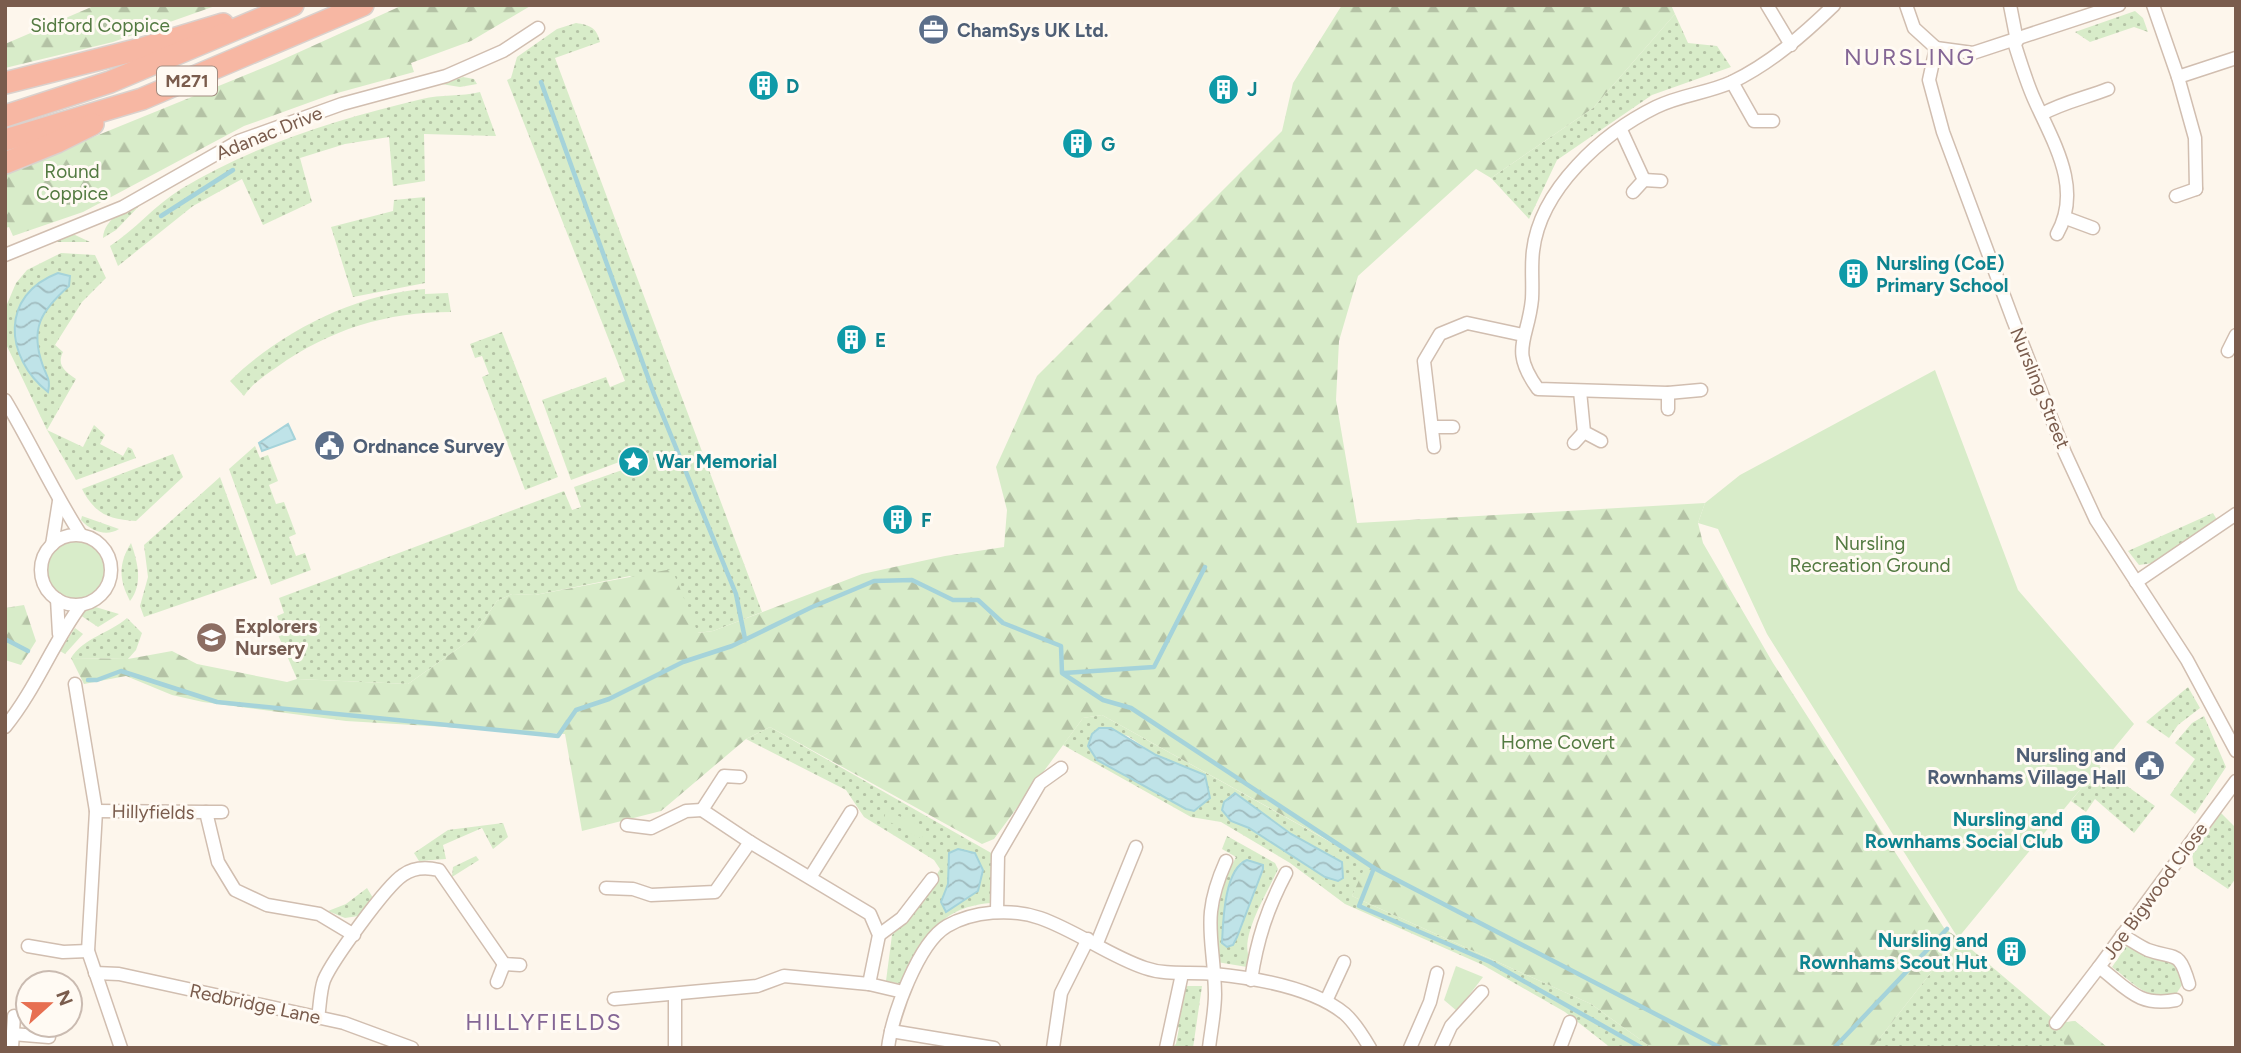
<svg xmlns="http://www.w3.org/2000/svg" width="2241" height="1053" font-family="Figtree,sans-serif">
	<defs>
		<pattern id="grass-dots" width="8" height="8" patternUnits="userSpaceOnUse" patternTransform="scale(1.75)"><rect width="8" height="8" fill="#d8ecc9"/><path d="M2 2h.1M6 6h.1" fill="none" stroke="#b4c2a5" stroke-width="1.8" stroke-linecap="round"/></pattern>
		<pattern id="forest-firs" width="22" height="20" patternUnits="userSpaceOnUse" patternTransform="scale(1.75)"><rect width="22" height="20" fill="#d8ecc9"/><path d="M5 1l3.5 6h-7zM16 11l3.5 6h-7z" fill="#b4c2a5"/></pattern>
		<pattern id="water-waves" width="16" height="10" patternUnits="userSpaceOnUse" patternTransform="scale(1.75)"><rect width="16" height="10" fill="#bfe3e8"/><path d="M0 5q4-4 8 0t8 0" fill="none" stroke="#a0bbbe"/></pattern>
	</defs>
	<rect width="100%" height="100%" fill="#fdf6ec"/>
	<g fill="url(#grass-dots)" fill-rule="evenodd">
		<polygon points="2135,11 2143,18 2148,32 2134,27 2090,42 2075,32"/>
		<polygon points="1675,14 1688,43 1717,46 1731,67 1652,95 1557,160 1529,219 1491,178 1593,108"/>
		<path d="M576 23C590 25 597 28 600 42L555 58 762 612 713 631 697 633 630 576 535 595 512 594 497 601 470 640 408 684 297 679 276 630 281 628 277 616 284 613 279 598 564 491 572 510 581 507 574 487 642 463 637 450 629 453 630 458 571 480 542 400 606 377 610 387 625 381 507 80 511 78 517 57 557 29Z"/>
		<polygon points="463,77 474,79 477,84 460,87 441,84"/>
		<path d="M480 92 496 136 424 134 425 181 393 186 389 137 345 144 300 158 312 202 263 225 242 179 193 206 118 266 110 246C135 230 155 205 181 189 255 144 339 119 422 99 441 94 461 97 480 92Z"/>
		<polygon points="425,197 425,283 353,297 331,227 393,211 394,200"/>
		<path d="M141 204 116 230 103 238C105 217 124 212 141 204Z"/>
		<polygon points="73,234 90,242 52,242"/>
		<path d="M61 253 95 255 106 278 82 302 55 345 63 352C56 366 66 372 76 379L47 430 83 447 94 425 105 435 100 444 123 456 128 447 132 449 136 458 76 480 47 430 5 342V309L16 283 27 270Z"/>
		<path d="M425 289V294L448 293 451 312C387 312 330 329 277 367 265 375 252 384 244 396L230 381C280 332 355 294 425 289Z"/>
		<polygon points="502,332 558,477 525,490 482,377 489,374 482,356 475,358 470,344"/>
		<polygon points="255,446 260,458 268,455 278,481 269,485 276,504 284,502 296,534 289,537 296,556 305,553 311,570 271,585 229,469"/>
		<path d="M173 454 183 477 136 521C108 519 95 514 82 489Z"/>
		<polygon points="220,477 257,578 144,617 140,606 148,577 144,545"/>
		<polygon points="2213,513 2217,520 2153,563 2139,565 2128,551"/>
		<path d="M82 516 119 529C106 537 91 531 81 520Z"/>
		<path d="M131 543C138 563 143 584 130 601 119 580 118 564 131 543Z"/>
		<polygon points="92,606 119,614 98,627 80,615"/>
		<path d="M127 618 142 633 136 650 128 659 71 658C83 638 110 633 127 618Z"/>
		<polygon points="75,628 83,634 65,654 60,651"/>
		<polygon points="2188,687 2200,708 2178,725 2169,738 2146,722"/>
		<path d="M1102 715 1368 863 1352 896 1591 1004 1652 1048H1611L1565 1012 1483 965 1345 904 1290 863 1221 822 1191 817 1063 745 1083 718ZM1099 728 1128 736 1156 755 1205 775 1088 746 1092 734ZM1235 793 1291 834 1342 862 1343 878 1338 881 1325 877 1249 828 1231 821Z"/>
		<polygon points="2204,716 2226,767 2195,814 2170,795 2195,759 2175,743 2192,723"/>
		<path d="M770 727 993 854 990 903C935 908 926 941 902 984L886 981 892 935 914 913 940 869 934 860 864 817 846 790 746 739ZM949 853 978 891 946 912 941 902 948 884Z"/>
		<polygon points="2099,766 2155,806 2134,833 2095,799 2086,812 2071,801"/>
		<polygon points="2221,813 2236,828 2236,878 2228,889 2194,866 2192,854"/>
		<polygon points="503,823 508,837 493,849 482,828 443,845 446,859 419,861 414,853 448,830"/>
		<path d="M1227 836 1275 863 1278 869C1269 890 1238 938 1250 959L1247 967 1217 962C1215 924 1217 891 1236 857L1222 849ZM1241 862 1263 869 1237 937C1224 901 1223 897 1241 862Z"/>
		<polygon points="476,856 479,860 452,877 453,867"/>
		<polygon points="367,888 373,898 358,916 345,918 328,911 346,904"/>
		<polygon points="1958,938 2058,1023 2075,1021 2108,1048 1872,1048"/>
		<path d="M2127 945 2152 958 2177 963 2184 982 2176 994C2146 1001 2135 984 2112 967Z"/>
		<polygon points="1183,986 1202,986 1193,1048 1171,1048 1176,1044 1179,1028 1174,1025"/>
	</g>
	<g fill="url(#forest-firs)">
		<polygon points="96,5 218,5 113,42 5,68 5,44"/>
		<polygon points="403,5 532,5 471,41 411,63 414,72 330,95 244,126 83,212 13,236 9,227 5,228 5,173 275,63"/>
		<polygon points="1342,5 1671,5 1675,14 1593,108 1491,178 1476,169 1358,276 1339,341 1336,400 1357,523 1705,503 1698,523 1703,543 1773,663 1944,928 1958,938 1872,1048 1652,1048 1591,1004 1352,896 1367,862 1102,715 1083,718 994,839 982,844 770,727 746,739 661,811 582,831 565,734 346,721 203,702 172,695 126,676 84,684 71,658 128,659 172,651 197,664 287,682 297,679 408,684 470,640 497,601 512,594 535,595 672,569 698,633 713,631 862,574 945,556 1004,547 1007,510 996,467 1037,376 1282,131 1293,83"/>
		<polygon points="24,605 36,641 21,665 5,660 5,608"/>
		<polygon points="2075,1021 2108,1048 2066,1048 2061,1037 2062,1023"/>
	</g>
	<g fill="#d8ecc9">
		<polygon points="1935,370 2018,590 2134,724 1958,938 1767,634 1718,529 1698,523 1705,503 1740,475"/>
		<circle cx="76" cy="570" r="29"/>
		<polygon points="886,810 925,828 922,839 884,819"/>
		<polygon points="1456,966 1483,977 1457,1011 1444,1000"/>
	</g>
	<g fill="url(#water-waves)" stroke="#a5d3da" stroke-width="2">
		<path d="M58 273 70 276 69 286C42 310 29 328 43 366 47 377 51 380 48 392 4 357 0 295 58 273Z"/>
		<polygon points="288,424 295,439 262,451 259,443"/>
		<polygon points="1099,728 1111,728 1156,755 1205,775 1210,798 1194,811 1186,809 1097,760 1088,746 1092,734"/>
		<polygon points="1235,793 1291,834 1342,862 1343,878 1338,881 1325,877 1249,828 1231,821 1222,810 1224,802"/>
		<polygon points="958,849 975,853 983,870 978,891 946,912 941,902 948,884 949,853"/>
		<path d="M1247 860 1263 865V869L1237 937 1233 945 1227 947 1222 943C1223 922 1224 869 1247 860Z"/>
	</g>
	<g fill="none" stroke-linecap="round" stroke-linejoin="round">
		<g stroke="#a5d3da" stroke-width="4.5">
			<polyline points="541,82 654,394 736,594 745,639"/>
			<polyline points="161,216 233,170"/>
			<polyline points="5,639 28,651"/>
			<polyline points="1064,673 1154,667 1205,567"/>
			<polyline points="88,680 97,680 121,671 217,702 558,736 576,710 609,699 683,662 732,646 812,607 874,581 912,580 953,600 978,600 1003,623 1061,646 1062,673 1103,700 1131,708 1374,868 1721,1048"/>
			<polyline points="1374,868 1359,906 1490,962 1642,1048"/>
			<polyline points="1834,1048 1947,929"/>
		</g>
		<defs>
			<g id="minor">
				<polyline points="1767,5 1791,45"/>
				<polyline points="1906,5 1914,28 1936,48"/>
				<polyline points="2010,5 2017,41"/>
				<polyline points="2153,5 2178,77 2195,138 2196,189"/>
				<path d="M2014 42C2020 61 2026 81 2034 99 2053 142 2083 188 2057 234"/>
				<polyline points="1936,48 1929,80 1943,132 2013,320 2065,453 2096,520 2187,660 2236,751"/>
				<polyline points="1936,48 1973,53 2119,5"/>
				<polyline points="2178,77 2236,58"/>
				<polyline points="1732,82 1754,121 1773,121"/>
				<path d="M2042 114C2064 102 2085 98 2108 89"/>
				<polyline points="1621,130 1644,180 1633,192"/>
				<polyline points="1644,180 1661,181"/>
				<polyline points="2176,196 2196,189"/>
				<polyline points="2066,218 2093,228"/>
				<polyline points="5,255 123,207 239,141 342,104 446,76 503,51 538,28"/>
				<polyline points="2228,351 2236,335"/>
				<path d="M1701 390 1668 393 1538 389C1509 349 1528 341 1532 299 1533 283 1531 267 1533 251 1540 189 1603 133 1656 107 1680 95 1708 93 1732 82 1771 63 1803 35 1834 5"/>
				<polyline points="1580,391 1584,432 1601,441"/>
				<polyline points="1668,393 1668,409"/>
				<path d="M5 400C32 445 53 492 81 535"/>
				<polyline points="1432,427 1453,427"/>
				<polyline points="1574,443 1584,432"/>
				<polyline points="1434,447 1424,361 1440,334 1467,323 1523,335"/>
				<circle cx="76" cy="570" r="35"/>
				<polyline points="52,545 59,501"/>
				<polyline points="2136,582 2236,514"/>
				<polyline points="57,599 59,634"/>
				<polyline points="75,684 96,811 88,951 121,1048"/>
				<path d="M5 727C36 689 52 644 81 605"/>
				<polyline points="740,777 724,776 702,810 750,842"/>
				<polyline points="96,811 206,812 218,862 235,890 267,905 319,914 354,935"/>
				<polyline points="206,812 222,812"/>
				<polyline points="627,825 651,828 686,811 702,810"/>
				<polyline points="811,876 851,812"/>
				<polyline points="606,888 633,889 651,895 715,892 750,842 870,914 879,935 869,984"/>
				<polyline points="997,912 998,855 1040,783 1061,768"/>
				<polyline points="879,935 902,918 932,879"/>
				<path d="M2122 935C2131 940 2139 946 2148 950 2176 960 2179 949 2189 984"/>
				<polyline points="1097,943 1136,847"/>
				<polyline points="28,946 63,952 88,951"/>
				<polyline points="2099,967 2236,781"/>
				<polyline points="95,973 119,974 344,1023 412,1048"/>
				<path d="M1251 980C1257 940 1267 909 1286 873"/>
				<polyline points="497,982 504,964"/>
				<polyline points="675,994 675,1048"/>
				<polyline points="614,999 757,986 784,976 869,984 903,992"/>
				<polyline points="1326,1001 1344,962"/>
				<path d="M318 1018C320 1006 320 991 324 980 332 961 386 886 403 875 414 867 426 867 439 870L504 964 520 965"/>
				<path d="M2056 1023 2099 967C2128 989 2138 1007 2176 1000"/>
				<polyline points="891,1031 994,1048"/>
				<polyline points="12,1034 49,1037"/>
				<polyline points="12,1048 14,1016"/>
				<path d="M888 1048C892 1016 918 943 947 926 973 911 1011 908 1040 918 1077 931 1109 956 1145 968 1168 976 1191 971 1214 974 1255 978 1312 987 1345 1014 1355 1023 1363 1036 1370 1048"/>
				<polyline points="1053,1048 1061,993 1088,939"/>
				<polyline points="1166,1048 1182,974"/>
				<path d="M1209 1048C1211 1030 1215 1012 1215 994 1214 936 1200 919 1226 861"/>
				<polyline points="1410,1048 1430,1002 1437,973"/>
				<polyline points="1441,1048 1451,1026 1482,992"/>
				<polyline points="1560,1048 1570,1022"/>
			</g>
			<g id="motorway">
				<polyline points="5,83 140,49 223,24"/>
				<polyline points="5,116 110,82 293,5"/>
				<polyline points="5,140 142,99 363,5"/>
				<polyline points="5,163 57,142 93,124"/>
			</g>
		</defs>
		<use href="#minor" stroke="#d1beb0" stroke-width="15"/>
		<use href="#motorway" stroke="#dad1cd" stroke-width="24"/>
		<use href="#minor" stroke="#fff" stroke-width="12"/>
		<use href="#motorway" stroke="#f7b7a3" stroke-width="21"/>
	</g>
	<defs>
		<symbol id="office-disc" viewBox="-11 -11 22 22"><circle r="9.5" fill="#5c6f8a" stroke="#fffaf3"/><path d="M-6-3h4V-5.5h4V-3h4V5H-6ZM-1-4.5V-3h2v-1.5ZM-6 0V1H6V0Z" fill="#fff"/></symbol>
		<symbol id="building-disc" viewBox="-11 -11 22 22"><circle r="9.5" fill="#0f9aa8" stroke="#fffaf3"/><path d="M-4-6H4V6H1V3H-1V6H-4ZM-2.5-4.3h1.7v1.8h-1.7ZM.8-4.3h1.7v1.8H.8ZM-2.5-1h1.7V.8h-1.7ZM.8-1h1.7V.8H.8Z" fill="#fff"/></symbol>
		<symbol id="civic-disc" viewBox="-11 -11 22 22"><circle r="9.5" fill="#5c6f8a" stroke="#fffaf3"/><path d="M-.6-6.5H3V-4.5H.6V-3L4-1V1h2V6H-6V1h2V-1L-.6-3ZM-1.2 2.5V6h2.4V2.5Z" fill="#fff"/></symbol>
		<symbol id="sight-disc" viewBox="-11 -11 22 22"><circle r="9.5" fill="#0f9aa8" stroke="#fffaf3"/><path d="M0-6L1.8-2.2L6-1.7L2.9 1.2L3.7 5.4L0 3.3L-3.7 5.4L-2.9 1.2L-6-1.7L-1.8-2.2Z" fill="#fff"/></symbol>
		<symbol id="school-disc" viewBox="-11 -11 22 22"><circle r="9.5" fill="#8d6e63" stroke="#fffaf3"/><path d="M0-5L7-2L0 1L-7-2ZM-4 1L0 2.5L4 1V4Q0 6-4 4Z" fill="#fff"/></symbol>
	</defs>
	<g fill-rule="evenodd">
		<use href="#office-disc" x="916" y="12" width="35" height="35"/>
		<use href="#building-disc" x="746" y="68" width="35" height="35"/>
		<use href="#building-disc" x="1206" y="72" width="35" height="35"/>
		<use href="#building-disc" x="1060" y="126" width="35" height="35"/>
		<use href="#building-disc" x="1836" y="256" width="35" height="35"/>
		<use href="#building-disc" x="834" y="322" width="35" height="35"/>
		<use href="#civic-disc" x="312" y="428" width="35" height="35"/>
		<use href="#sight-disc" x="616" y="444" width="35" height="35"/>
		<use href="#building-disc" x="880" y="502" width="35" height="35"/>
		<use href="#school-disc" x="194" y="620" width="35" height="35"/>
		<use href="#civic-disc" x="2132" y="748" width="35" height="35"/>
		<use href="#building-disc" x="2068" y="812" width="35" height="35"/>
		<use href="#building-disc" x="1994" y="934" width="35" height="35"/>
	</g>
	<g text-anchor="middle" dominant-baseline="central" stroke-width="6" stroke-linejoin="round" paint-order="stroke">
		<rect fill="#fffaf3" stroke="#a28b7f" stroke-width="2" x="157" y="66.5" width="60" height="29" rx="5"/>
		<g font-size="18" font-weight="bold" fill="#7a5c4d">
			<text x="187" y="81">M271</text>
		</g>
		<g font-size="19" fill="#537a41" stroke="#fffaf3">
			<text x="100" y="25">Sidford Coppice</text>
			<text x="72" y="171">Round<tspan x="72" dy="22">Coppice</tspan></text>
			<text x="1870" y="543">Nursling<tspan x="1870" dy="22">Recreation Ground</tspan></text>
			<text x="1558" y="742">Home Covert</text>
		</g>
		<g font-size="19" font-weight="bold" fill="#4e5e75" stroke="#fffaf3" text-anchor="start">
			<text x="957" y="30">ChamSys UK Ltd.</text>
			<text x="353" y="446">Ordnance Survey</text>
			<text x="2126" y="755" text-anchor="end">Nursling and<tspan x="2126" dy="22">Rownhams Village Hall</tspan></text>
		</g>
		<g font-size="19" font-weight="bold" fill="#0d838f" stroke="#fffaf3" text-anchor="start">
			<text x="786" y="86">D</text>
			<text x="1247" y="89">J</text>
			<text x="1101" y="144">G</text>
			<text x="1876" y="263">Nursling (CoE)<tspan x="1876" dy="22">Primary School</tspan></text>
			<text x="875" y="340">E</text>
			<text x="656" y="461">War Memorial</text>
			<text x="921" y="520">F</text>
			<text x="2063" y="819" text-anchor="end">Nursling and<tspan x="2063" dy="22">Rownhams Social Club</tspan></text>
			<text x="1988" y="940" text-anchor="end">Nursling and<tspan x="1988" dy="22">Rownhams Scout Hut</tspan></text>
		</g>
		<g font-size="19" fill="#7a5c4d" stroke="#fffaf3">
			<text transform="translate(269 133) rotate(-22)">Adanac Drive</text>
			<text transform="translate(2040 388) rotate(68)">Nursling Street</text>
			<text transform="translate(153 812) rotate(1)">Hillyfields</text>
			<text transform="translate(2155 891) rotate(-54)">Joe Bigwood Close</text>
			<text transform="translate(255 1004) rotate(12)">Redbridge Lane</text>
		</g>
		<g font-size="19" font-weight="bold" fill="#785e54" stroke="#fffaf3" text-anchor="start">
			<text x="235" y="626">Explorers<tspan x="235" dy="22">Nursery</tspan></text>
		</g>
		<g font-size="23" letter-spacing="2" fill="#846695" stroke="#fffaf3">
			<text x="1910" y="57">NURSLING</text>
			<text x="544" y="1022">HILLYFIELDS</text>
		</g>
	</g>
	<rect width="2241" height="1053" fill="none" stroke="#7a5c4d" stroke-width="14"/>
	<g transform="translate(49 1004) rotate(69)"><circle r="33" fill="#fffaf3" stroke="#cabbb1" stroke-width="2"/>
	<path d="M0-5L12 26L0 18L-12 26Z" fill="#e76f51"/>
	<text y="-10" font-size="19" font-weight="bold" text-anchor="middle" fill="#7a5c4d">N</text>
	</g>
</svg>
